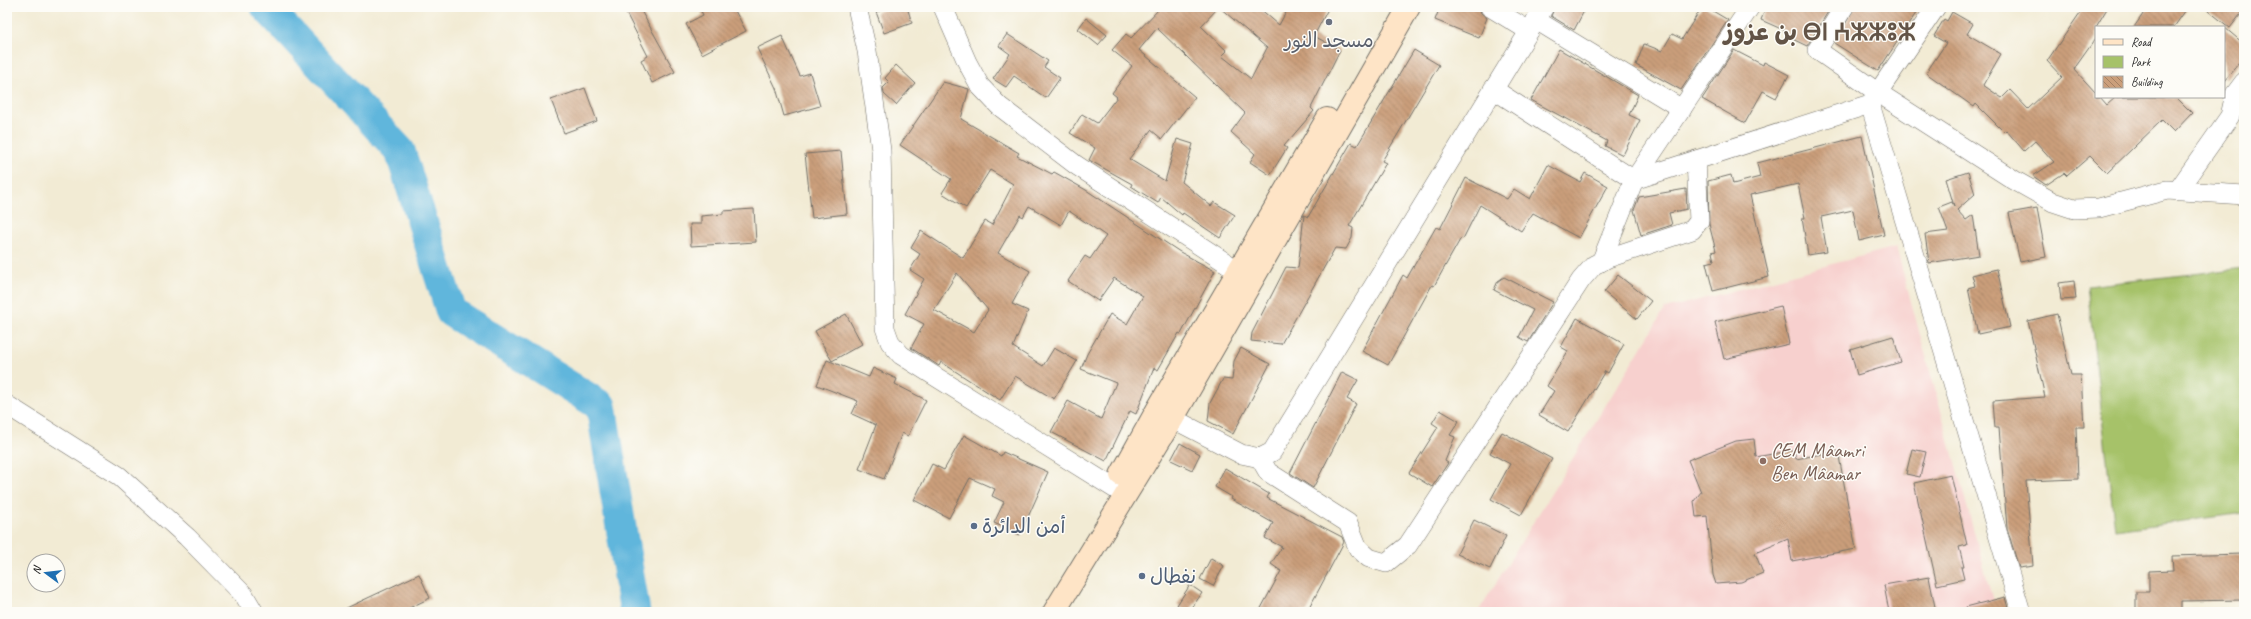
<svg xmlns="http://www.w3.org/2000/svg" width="2251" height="619" font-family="Caveat,'Playpen Sans Arabic','Noto Sans Tifinagh',sans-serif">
	<defs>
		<pattern id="building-back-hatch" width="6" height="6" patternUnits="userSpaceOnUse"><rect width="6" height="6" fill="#cb9f7b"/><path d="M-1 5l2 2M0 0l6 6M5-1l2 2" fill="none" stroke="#a58265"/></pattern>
	</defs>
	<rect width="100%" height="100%" fill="#fdfcf7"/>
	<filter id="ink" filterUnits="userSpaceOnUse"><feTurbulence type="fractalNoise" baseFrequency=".025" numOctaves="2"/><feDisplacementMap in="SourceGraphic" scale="8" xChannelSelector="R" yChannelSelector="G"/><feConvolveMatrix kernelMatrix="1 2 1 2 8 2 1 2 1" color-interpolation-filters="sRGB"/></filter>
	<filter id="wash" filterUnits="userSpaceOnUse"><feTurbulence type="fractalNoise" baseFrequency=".012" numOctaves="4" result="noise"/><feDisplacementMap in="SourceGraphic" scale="16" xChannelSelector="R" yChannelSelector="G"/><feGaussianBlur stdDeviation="0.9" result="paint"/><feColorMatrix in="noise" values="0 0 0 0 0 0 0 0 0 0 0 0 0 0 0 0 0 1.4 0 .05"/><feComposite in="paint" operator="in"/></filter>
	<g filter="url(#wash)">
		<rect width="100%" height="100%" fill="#f2ebd4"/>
		<polygon fill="#f7d0ce" points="1896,247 1996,612 1478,612 1665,309"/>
		<polygon fill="#a6c269" stroke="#68764a" points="2244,268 2244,513 2115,530 2087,286"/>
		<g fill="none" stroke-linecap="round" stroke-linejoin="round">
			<polyline stroke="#60b6dc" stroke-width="31" points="266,7 400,151 451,312 601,406 635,612"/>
		</g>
		<g id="blocks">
			<g fill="url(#building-back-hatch)" fill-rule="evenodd">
				<polygon points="623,7 639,7 675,72 652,83 641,60 648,56"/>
				<polygon points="699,7 733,7 746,31 702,54 686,24 703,15"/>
				<polygon points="892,7 907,7 912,23 884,33 876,12"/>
				<polygon points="1161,7 1219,7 1201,26 1227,51 1222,56 1251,79 1267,48 1219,7 1258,7 1279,25 1289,7 1329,7 1314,36 1340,50 1311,108 1314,111 1284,146 1287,148 1270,175 1250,162 1255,154 1231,132 1245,113 1157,28 1139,50 1195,97 1162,139 1151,130 1129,159 1165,181 1177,139 1193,144 1182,182 1211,206 1214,202 1235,215 1220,238 1183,213 1182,215 1161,197 1158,203 1131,186 1132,184 1089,160 1095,148 1070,133 1082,114 1097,123 1117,97 1112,93 1132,66 1112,50 1126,34 1131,38"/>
				<polygon points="1440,7 1479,7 1481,13 1487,18 1479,38 1435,20"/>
				<polygon points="1518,7 1531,7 1528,12"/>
				<polygon points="1555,7 1577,7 1584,11 1574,30 1551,16"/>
				<polygon points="1702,7 1706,7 1728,20 1681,90 1636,65 1644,44 1662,51 1672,34 1682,39"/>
				<polygon points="1766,7 1831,7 1807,46 1786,36 1788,32 1761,20"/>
				<polygon points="1855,7 1920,7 1878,71 1834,43"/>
				<polygon points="2084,7 2108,7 2096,27 2096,38 2074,69 2096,93 2096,97 2100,97 2107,105 2116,97 2176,97 2192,113 2174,132 2162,120 2107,173 2090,156 2067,176 2064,173 2046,185 2033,176 2054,162 2035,141 2024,151 2006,130 2004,132 1976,104 1974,107 1926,73 1946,43 1934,36 1944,19 1947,21 1952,12 1973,24 1967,34 2001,54 1983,85 2002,98 2010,90 2028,109 2062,77 2047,61"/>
				<polygon points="2148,7 2188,7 2174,27 2134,27"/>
				<polygon points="2204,7 2244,7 2244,10 2230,28"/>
				<polygon points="1086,18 1107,35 1098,45 1078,29"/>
				<polygon points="2224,27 2244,44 2244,57 2224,81"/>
				<polygon points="1007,34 1048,61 1044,67 1060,78 1046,98 1014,76 1006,87 993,79 1010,54 999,46"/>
				<polygon points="782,36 800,76 810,73 820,106 784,116 776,88 757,48"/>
				<polygon points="1559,49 1638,95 1629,115 1640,120 1623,155 1605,146 1607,141 1531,100"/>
				<polygon points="1414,50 1439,65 1382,161 1386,163 1349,226 1353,228 1352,238 1346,249 1335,248 1281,344 1251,341 1252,333 1286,267 1298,268 1304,215 1308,217 1351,143 1357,146"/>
				<polygon points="1734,50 1763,65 1764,62 1789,75 1776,98 1763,91 1745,123 1702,99"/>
				<polygon points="896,65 915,83 896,105 884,94 883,88 889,82 885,78"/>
				<path d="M943 82 969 89 961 119 1019 153 1017 156 1052 174 1054 172 1086 190 1180 252 1215 271 1181 334 1179 333 1158 370 1154 368 1136 414 1130 411 1106 461 1051 432 1068 401 1101 419 1116 383 1081 369 1087 354 1110 314 1127 324 1143 296 1114 278 1098 301 1068 281 1085 256 1090 259 1106 236 1069 211 1061 225 1029 206 1023 217 1020 215 998 253 1030 271 1012 304 1028 311 1013 347 1043 366 1054 348 1077 361 1054 399 1015 376 1000 400 941 362 939 366 911 348 924 324 905 314 924 279 910 270 920 254 911 248 921 231 963 258 985 221 992 225 1013 184 990 170 966 208 942 193 951 179 900 145ZM957 273 988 310 974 332 934 310Z"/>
				<polygon points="585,88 597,121 564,133 551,100"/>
				<polygon points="1862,136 1884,235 1859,241 1853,210 1821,217 1827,252 1808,255 1802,218 1805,218 1798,184 1750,195 1769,277 1713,291 1706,263 1714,261 1712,252 1716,251 1709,224 1708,181 1731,175 1733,184 1760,177 1757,163"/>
				<polygon points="841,151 847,214 812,218 805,154"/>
				<polygon points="1548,165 1580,182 1585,173 1608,186 1579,238 1533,213 1521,231 1480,205 1463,239 1461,238 1434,286 1432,285 1388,365 1362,351 1403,275 1407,278 1436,227 1440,229 1466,178 1507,199 1514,189 1530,199"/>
				<polygon points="1968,172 1975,194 1957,210 1966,220 1973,215 1979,255 1929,263 1925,234 1948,231 1939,207 1952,202 1954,206 1946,179"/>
				<polygon points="1686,189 1687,209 1669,213 1672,225 1641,235 1634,210 1639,197"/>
				<polygon points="2037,208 2046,257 2020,262 2009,213"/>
				<polygon points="754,209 756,242 691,246 690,224 701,224 701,216 723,214 723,211"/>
				<polygon points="1997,269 2010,327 1978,334 1968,288 1975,286 1972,275"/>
				<polygon points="1618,275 1651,301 1637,319 1604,292"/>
				<polygon points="1504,277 1553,302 1528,342 1519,337 1533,310 1494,290 1498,281"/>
				<polygon points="2074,281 2076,299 2061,300 2059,283"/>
				<polygon points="1781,306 1789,344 1724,359 1715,322"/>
				<polygon points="846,314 862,344 832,361 815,331"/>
				<polygon points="2057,314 2071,375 2081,375 2084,427 2076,427 2078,479 2026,481 2033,566 2019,568 2007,528 1999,428 1995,428 1993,401 2045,397 2028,321"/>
				<polygon points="1577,318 1624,344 1608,373 1605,371 1568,432 1539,415 1554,391 1547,386 1568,351 1561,347"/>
				<polygon points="1893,336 1901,362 1857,375 1850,349"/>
				<polygon points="1241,348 1270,364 1233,434 1208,421 1210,403 1223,379 1232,380 1234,361"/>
				<polygon points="827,360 869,377 873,368 897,379 895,384 926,400 908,436 902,433 884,479 859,469 876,425 852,414 858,401 817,385"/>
				<polygon points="1342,372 1358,380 1347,399 1356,404 1313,488 1290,473"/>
				<polygon points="1440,410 1459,421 1450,435 1455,437 1445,461 1448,463 1432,487 1409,473 1438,427 1432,423"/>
				<polygon points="1502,432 1552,459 1521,515 1491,499 1510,464 1490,453"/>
				<polygon points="964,435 1001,456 1003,452 1048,472 1020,535 994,523 1004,502 992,496 995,489 970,478 949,518 914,500 932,464 944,470"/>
				<polygon points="1754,439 1756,457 1794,450 1796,459 1838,451 1856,549 1792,561 1788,539 1755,553 1763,573 1741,582 1716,584 1713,575 1707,516 1696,517 1694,501 1701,492 1688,460 1736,441"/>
				<polygon points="1180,443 1200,454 1192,470 1171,460"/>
				<polygon points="1912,449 1926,452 1920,477 1906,474"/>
				<polygon points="1225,468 1269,494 1267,498 1342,537 1344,542 1307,612 1259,612 1281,571 1271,564 1282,547 1265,538 1273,523 1231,499 1232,497 1215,487"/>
				<polygon points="1951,475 1967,545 1959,547 1964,567 1961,567 1964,579 1937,585 1914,483"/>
				<polygon points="1474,520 1506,536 1490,569 1457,554"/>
				<polygon points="2242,554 2244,600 2181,601 2181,612 2136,612 2136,592 2149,592 2149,571 2173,570 2172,556"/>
				<polygon points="1211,558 1224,566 1213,586 1200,579"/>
				<polygon points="419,574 430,598 401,612 338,612"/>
				<polygon points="1929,577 1936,612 1889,612 1884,585"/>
				<polygon points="1190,585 1202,593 1189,612 1187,612 1177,605"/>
				<polygon points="2005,597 2009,612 1966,612 1966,607"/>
			</g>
		</g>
	</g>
	<g filter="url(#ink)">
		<use href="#blocks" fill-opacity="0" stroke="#716e66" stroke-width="1"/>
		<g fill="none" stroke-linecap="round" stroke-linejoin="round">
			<defs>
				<g id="minor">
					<polyline points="857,7 867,51 881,150 885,328 890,342 901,355 1125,495"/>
					<polyline points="943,7 967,62 980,86 999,106 1076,165 1251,279"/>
					<polyline points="1490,7 1529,31"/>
					<polyline points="1844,7 1817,50 1877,92 2014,180 2053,202 2074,209 2099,208 2167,190 2244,195"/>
					<polyline points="1536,20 1682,109"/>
					<polyline points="1493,89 1634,180 1870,104 1936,7"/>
					<polyline points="1870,104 2021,612"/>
					<polyline points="2178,190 2230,116 2235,94 2244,82"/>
					<polyline points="1601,262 1634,180 1750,7"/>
					<polyline points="7,405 119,476 187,537 244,595 254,612"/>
					<polyline points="1160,412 1241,454 1260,458 1272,452 1544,7"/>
					<polyline points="1260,458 1268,472 1348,523 1358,548 1369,558 1386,563 1408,545 1581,280 1594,265 1608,258 1692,230 1699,221 1696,160"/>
				</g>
				<g id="secondary">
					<polyline points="1121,475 1157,410 1327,119"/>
					<polyline points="1054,612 1173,418 1409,7"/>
				</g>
			</defs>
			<use href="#minor" stroke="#716e66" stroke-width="20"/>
			<use href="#secondary" stroke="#716e66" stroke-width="24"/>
			<use href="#minor" stroke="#fff" stroke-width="19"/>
			<use href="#secondary" stroke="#fee4c6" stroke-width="22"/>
		</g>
	</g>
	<circle fill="#6b7280" stroke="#fdfcf7" stroke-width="1.5" cx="1329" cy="22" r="4"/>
	<circle fill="#8d6e63" stroke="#fdfcf7" stroke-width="1.5" cx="1763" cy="461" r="4"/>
	<g fill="#5c6f8a" stroke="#fdfcf7" stroke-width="1.5">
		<circle cx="974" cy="526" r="4"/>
		<circle cx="1142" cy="576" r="4"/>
	</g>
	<g text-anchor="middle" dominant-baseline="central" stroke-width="3" stroke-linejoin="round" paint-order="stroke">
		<g font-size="20" fill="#5b616d" stroke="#fdfcf7">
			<text x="1329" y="40">مسجد النور</text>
		</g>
		<g font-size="20" fill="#785e54" stroke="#fdfcf7" text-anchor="start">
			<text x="1771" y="450">CEM Mâamri<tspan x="1771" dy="23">Ben Mâamar</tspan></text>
		</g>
		<g font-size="20" fill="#4e5e75" stroke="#fdfcf7" text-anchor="start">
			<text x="982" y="526">أمن الدائرة</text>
			<text x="1150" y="576">نفطال</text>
		</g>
		<g font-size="24" font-weight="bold" fill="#635447" stroke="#fdfcf7">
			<text x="1820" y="32">بن عزوز ⴱⵏ ⵄⵣⵣⵓⵣ</text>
		</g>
	</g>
	<rect width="2251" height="619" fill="none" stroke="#fdfcf7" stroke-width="24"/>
	<rect x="2095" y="26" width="130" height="72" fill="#fdfcf7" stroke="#a9a8a5"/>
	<rect x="2103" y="39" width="20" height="6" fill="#fee4c6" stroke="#a9a8a5"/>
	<text x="2131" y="46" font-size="12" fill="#2b2b2b">Road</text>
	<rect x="2103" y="56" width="20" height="12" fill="#a6c269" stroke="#a9a8a5"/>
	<text x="2131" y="66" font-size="12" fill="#2b2b2b">Park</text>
	<rect x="2103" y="76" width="20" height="12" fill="url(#building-back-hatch)" stroke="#a9a8a5"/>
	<text x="2131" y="86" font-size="12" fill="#2b2b2b">Building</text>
	<g transform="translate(46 573) rotate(285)"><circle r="19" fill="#fdfcf7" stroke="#a9a8a5"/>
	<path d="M0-3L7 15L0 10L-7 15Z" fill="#1f6fb2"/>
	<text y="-6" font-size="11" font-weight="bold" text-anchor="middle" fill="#2b2b2b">N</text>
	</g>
</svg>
